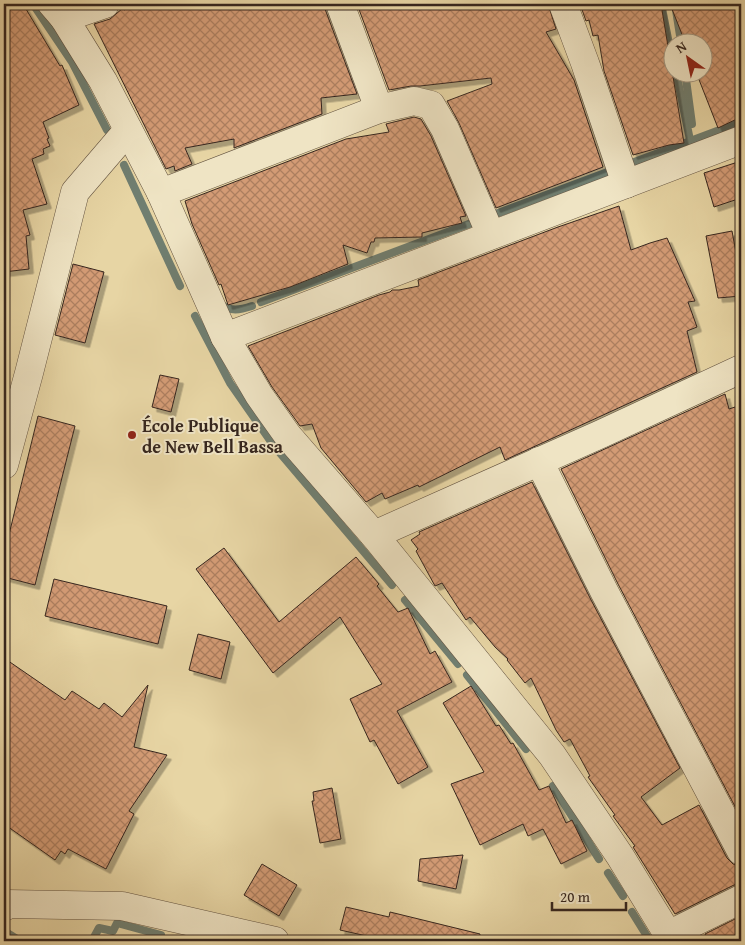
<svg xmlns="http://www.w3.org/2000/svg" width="745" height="945" font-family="'Gentium Book Plus',serif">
	<defs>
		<pattern id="building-cross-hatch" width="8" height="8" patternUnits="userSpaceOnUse" patternTransform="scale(1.25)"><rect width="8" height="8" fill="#d39b74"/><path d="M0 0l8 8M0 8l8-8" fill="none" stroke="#ac7e5f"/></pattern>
		<filter id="shadow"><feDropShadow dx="4.5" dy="4.5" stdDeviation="0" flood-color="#0004"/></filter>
	</defs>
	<rect width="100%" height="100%" fill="#e7d5a4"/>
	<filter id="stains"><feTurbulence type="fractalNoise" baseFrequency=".004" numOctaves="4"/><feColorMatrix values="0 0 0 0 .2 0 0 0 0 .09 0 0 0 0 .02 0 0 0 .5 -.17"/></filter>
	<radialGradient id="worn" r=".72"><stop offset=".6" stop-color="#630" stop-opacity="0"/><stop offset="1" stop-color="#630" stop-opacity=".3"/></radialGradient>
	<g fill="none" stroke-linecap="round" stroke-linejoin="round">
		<g stroke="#707e70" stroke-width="8">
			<polyline points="33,4 72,62 107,130"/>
			<polyline points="661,4 672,58"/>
			<polyline points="675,4 681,42"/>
			<polyline points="676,72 690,140"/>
			<polyline points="685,72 692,124"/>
			<polyline points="124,165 180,286"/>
			<polyline points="261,302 741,122"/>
			<path d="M221 304C230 312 240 310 252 306"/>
			<polyline points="195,316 230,383 274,446 392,585"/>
			<polyline points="405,600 458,664"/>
			<polyline points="467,675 526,749"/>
			<polyline points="553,786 599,859"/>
			<polyline points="608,873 623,896"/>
			<polyline points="632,912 650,941"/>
			<polyline points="4,931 20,941"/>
			<polyline points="92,941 99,928 113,931 117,923 161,935"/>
		</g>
	</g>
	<g fill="url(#building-cross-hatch)" stroke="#36261e" filter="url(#shadow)">
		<polygon points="4,4 23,4 60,66 62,65 79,105 43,122 49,138 47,139 50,146 43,149 44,154 32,159 47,204 23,210 30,235 26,236 29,269 4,272"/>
		<polygon points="138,4 325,4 325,9 357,94 321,98 322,114 234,148 234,139 185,148 192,164 175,171 174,166 166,169 94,24 110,19 123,8 124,10"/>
		<polygon points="357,4 548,4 556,29 546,32 574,80 603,167 496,208 459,123 447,101 492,84 491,78 420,86 411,86 389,90"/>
		<polygon points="580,4 661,4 684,143 669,145 633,155 604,71 598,35 593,36 589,20 586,21"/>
		<polygon points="670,4 741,4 741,117 718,128 696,72 702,72 702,42 685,42"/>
		<polygon points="414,117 421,119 431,136 466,216 460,217 462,223 422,233 422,237 375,238 374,242 371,242 367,253 343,245 348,264 290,287 228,305 221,284 219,285 192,224 185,201 346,139 389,132 386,124"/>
		<polygon points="741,161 741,198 714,207 704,173"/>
		<polygon points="619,206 631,250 650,243 667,238 695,301 688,302 697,327 687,331 697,372 505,460 500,447 419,487 418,485 385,499 382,493 366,502 321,448 312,424 300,426 272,387 248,346 379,295 390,292 392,290 399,290 419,286 418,280 558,227"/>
		<polygon points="732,231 741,280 741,296 718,298 706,236"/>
		<polygon points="73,264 104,272 85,343 55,335"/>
		<polygon points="160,375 179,379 171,412 152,407"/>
		<polygon points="725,394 729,409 735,407 741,428 741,818 618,584 561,469"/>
		<polygon points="38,416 75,426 35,585 4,577 4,555"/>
		<polygon points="532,482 590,598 680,768 641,797 662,825 699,805 727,858 733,864 741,866 741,884 734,885 675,914 633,847 635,846 613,816 615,815 588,777 590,776 570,739 564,742 556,730 531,678 525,683 507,660 508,659 495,647 470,617 466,620 442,583 435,586 416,551 418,549 411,540 420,534 419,532"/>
		<polygon points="224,548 279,622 356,557 379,584 377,586 398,612 408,608 430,654 435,651 452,682 397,711 428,767 398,784 374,740 370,742 350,699 382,684 340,617 273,673 196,569"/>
		<polygon points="54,579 167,606 158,644 45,616"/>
		<polygon points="198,634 230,642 221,679 189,670"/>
		<polygon points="4,658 65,700 72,691 99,709 104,703 122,717 148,685 134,747 167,755 129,811 134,814 106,869 68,849 65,854 61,851 55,860 4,824"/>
		<polygon points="471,686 496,726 499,725 511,744 513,743 539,790 549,786 566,823 572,820 587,851 561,864 543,829 528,836 523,824 480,845 451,784 484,772 443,703"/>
		<polygon points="332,788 341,839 320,843 312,801 314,801 313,792"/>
		<polygon points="463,855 456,889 418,881 420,859"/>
		<polygon points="262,864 297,885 279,916 244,895"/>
		<polygon points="346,907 389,917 390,912 480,934 479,941 389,941 340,930"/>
		<polygon points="741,916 741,941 708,941 705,934"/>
	</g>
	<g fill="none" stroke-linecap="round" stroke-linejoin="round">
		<defs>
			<g id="street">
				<polyline points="52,4 64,18 103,81 161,193 225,337 259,395 288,436 374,535 552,755 620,856 672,941"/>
				<polyline points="340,4 379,109"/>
				<polyline points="563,4 585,63 626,184"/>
				<polyline points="64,18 105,4"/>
				<polyline points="161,193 379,109 414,101 431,105 445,129 491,235"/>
				<polyline points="225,337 741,140"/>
				<polyline points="539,461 604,591 741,851"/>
				<polyline points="4,465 29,373 75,192 128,130"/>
				<polyline points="374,535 601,434 741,369"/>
				<polyline points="4,907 7,904 122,906 275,941"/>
				<polyline points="668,935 741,899"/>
			</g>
		</defs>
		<use href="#street" stroke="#625240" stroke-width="29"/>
		<use href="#street" stroke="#efe4c4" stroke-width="28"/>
	</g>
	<circle fill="#8f2418" stroke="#efe4c4" stroke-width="2" cx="132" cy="435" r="5"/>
	<g text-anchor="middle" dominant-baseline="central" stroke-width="4" stroke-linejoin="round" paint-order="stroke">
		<g font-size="18" font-weight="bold" fill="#36261e" stroke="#efe4c4" text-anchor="start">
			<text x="142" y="425">École Publique<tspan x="142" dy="21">de New Bell Bassa</tspan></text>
		</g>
	</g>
	<rect width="745" height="945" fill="none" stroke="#e7d5a4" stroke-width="20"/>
	<rect x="5" y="5" width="735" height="935" fill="none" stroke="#36261e" stroke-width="2.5"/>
	<rect x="10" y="10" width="725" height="925" fill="none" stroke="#36261e"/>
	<g transform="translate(688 58) rotate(327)"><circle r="24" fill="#efe4c4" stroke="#a59882"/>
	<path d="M0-4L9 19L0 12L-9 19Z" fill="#8f2418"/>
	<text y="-8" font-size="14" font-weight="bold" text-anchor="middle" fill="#36261e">N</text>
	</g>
	<path d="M552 902v8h74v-8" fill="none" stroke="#36261e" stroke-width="2.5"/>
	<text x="560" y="902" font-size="15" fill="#36261e" stroke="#efe4c4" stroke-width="4" paint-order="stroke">20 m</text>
	<rect width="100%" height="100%" filter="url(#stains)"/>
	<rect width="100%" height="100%" fill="url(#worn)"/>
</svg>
